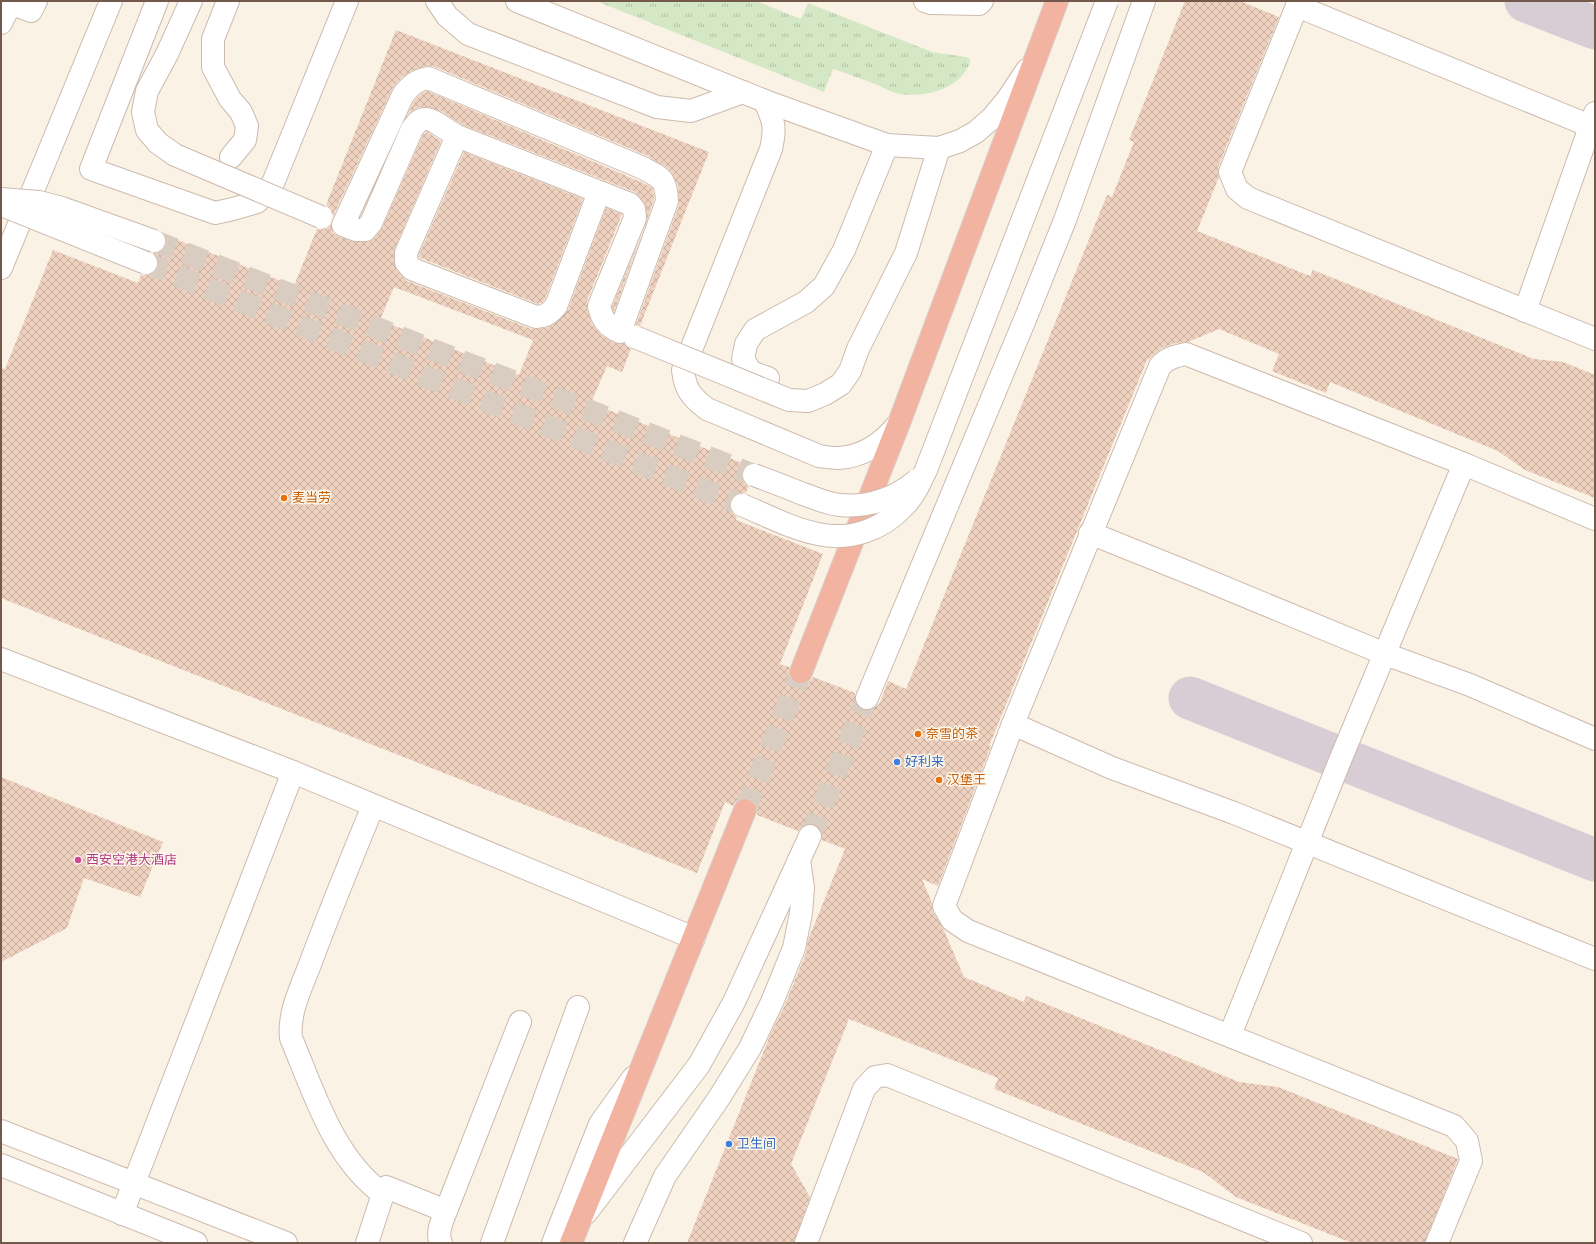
<svg xmlns="http://www.w3.org/2000/svg" width="1596" height="1244" font-family="'Nunito Sans','Noto Sans SC',sans-serif">
	<defs>
		<pattern id="grass-tufts" width="24" height="20" patternUnits="userSpaceOnUse"><rect width="24" height="20" fill="#d4e8c5"/><path d="M3 7l-1-3M5 7V3M7 7l1-3M15 17l-1-3M17 17v-4M19 17l1-3" fill="none" stroke="#b0bfa2"/></pattern>
		<pattern id="building-cross-hatch" width="8" height="8" patternUnits="userSpaceOnUse"><rect width="8" height="8" fill="#efd1bf"/><path d="M0 0l8 8M0 8l8-8" fill="none" stroke="#c6ad9d"/></pattern>
	</defs>
	<rect width="100%" height="100%" fill="#fbf2e6"/>
	<path fill="url(#grass-tufts)" d="M596 1H756L801 19 808 3 932 52 966 57 969 58C972 65 965 72 961 77 946 92 921 97 900 94 893 93 886 89 880 86 864 80 849 74 833 69L824 92Z"/>
	<g fill="none" stroke-linecap="round" stroke-linejoin="round">
		<g stroke="#d8ccd5" stroke-width="43">
			<polyline points="1526,1 1595,28"/>
			<polyline points="1190,698 1595,860"/>
		</g>
	</g>
	<g fill="url(#building-cross-hatch)" fill-rule="evenodd">
		<path d="M1185 1H1240L1279 17 1218 167 1219 177 1197 231 1310 276 1313 270 1534 359 1563 362 1595 375V498L1525 470 1498 451 1330 382 1326 393 1272 371 1279 354 1219 329 1188 342 1176 343 1162 348 1147 360 989 746H991L938 886 922 879 932 903 933 912 943 928 964 977 1024 1002 1026 996 1239 1082 1278 1087 1458 1159 1425 1243H1352L1236 1197 1203 1172 994 1089 998 1078 849 1019 791 1164 810 1197 794 1243H687L771 1033 784 1007 806 953 808 940 845 849 822 840V834L820 829 815 825 808 824 803 826 798 831 757 815V808L755 802 749 798H743L737 800 733 806 725 802 697 873 1 598V368L5 369 53 250 138 283 141 275H148L153 273 157 268 158 261 153 253 162 251 166 246V239L165 235 294 286 317 229H323L328 227 331 224 333 233 339 237 356 242 370 241 374 238 382 228 423 135 427 132 441 141 395 248 394 262 397 270 407 281 531 329 545 328 557 322 568 310 606 208 622 214 587 301V309L592 324 601 335 614 343 621 344 624 343 631 349 622 372 607 366 591 403 747 465 742 470V477L744 483 749 486 746 493H740L735 495 730 500V507L732 513 737 516 736 520 823 554 780 664 789 667V674L792 680 796 683 803 684 809 682 813 677 855 693V700L857 706 863 710H869L874 708 880 703 888 681 906 689 1107 195 1112 197 1134 142 1129 140ZM394 287 533 340 519 375 380 320Z"/>
		<polygon points="396,30 709,152 640,326 636,325 679,205 678,186 672,173 666,167 648,156 433,66 425,66 411,71 402,77 393,87 333,216 331,210 326,205"/>
		<polygon points="427,91 648,185 653,189 654,199 647,220 646,208 644,202 635,192 463,125 443,112 432,108 419,107 408,114 415,100 421,94"/>
		<polygon points="464,152 583,199 545,299 541,303 538,304 418,257"/>
		<polygon points="641,236 614,312 612,307"/>
		<polygon points="1,777 163,842 140,897 84,878 67,928 1,962"/>
	</g>
	<g fill="none" stroke-linecap="round" stroke-linejoin="round">
		<g stroke="#d9ccc0" stroke-width="22" stroke-dasharray="22 11" stroke-linecap="butt">
			<polyline points="154,241 754,475"/>
			<polyline points="146,263 742,505"/>
			<polyline points="810,836 867,698"/>
		</g>
		<polyline stroke="#d9ccc0" stroke-width="22" stroke-dasharray="22 11" stroke-linecap="butt" points="745,810 801,672"/>
		<defs>
			<g id="minor">
				<polyline points="5,1 31,11 36,1"/>
				<polyline points="157,1 91,169 215,213 233,209 257,202 273,183 347,1"/>
				<polyline points="228,1 213,39 213,67 230,99 241,112 247,126 245,140 231,157"/>
				<polyline points="437,1 447,16 468,34 657,107 691,111 743,92"/>
				<polyline points="517,1 765,101 887,145 939,148 960,141 976,132 992,118 1007,100 1027,70"/>
				<polyline points="925,1 931,3 979,4 982,1"/>
				<polyline points="1299,1 1230,172 1237,189 1248,198 1595,339"/>
				<polyline points="1297,6 1595,128"/>
				<polyline points="1,23 11,3"/>
				<polyline points="167,54 191,1"/>
				<path d="M428 78 643 168C662 178 666 179 667 201L620 332C607 326 602 320 599 306L635 218 634 209 630 204 457 136C450 132 432 118 425 119 419 119 416 124 412 129L371 223 365 230H356L343 225 403 95C410 86 416 80 428 78Z"/>
				<path d="M765 101C774 122 776 127 771 149L683 370C685 389 691 397 707 409L819 456C825 457 831 458 838 458 863 457 884 442 899 423"/>
				<path d="M457 136 406 253V262L412 269 536 317C546 316 549 314 556 306L599 192"/>
				<polyline points="1,268 111,1"/>
				<polyline points="1525,311 1595,113"/>
				<polyline points="858,349 906,253 939,148"/>
				<polyline points="768,378 751,372 743,359 746,344 755,330 806,302 824,286 844,250 887,145"/>
				<polyline points="1090,533 1192,574 1385,654 1470,685 1595,739"/>
				<polyline points="1,659 293,772 694,938"/>
				<polyline points="867,698 1026,317 1065,220 1144,1"/>
				<polyline points="1013,724 1112,768 1234,813 1595,959"/>
				<polyline points="1230,1035 1341,758 1464,464 1595,519"/>
				<polyline points="1,1131 286,1243"/>
				<polyline points="1,1165 196,1243"/>
				<polyline points="386,1187 446,1211"/>
				<polyline points="586,1213 699,1065 734,1002 810,836"/>
				<polyline points="122,1214 293,772"/>
				<path d="M367 1243 383 1194C333 1158 314 1092 291 1038 288 1011 303 984 312 959 331 908 352 857 373 806"/>
				<path d="M441 1243C436 1233 442 1221 446 1211L520 1022"/>
				<polyline points="492,1243 578,1007"/>
				<polyline points="553,1243 600,1124 633,1078"/>
				<polyline points="635,1243 665,1176 719,1098 750,1048 772,1002 794,948 801,913 803,888 799,860"/>
				<polyline points="806,1243 864,1089 875,1077 887,1075 1301,1243"/>
				<path d="M1437 1243 1471 1161 1467 1141 1454 1126 968 931 952 920 944 906 1013 724 1160 366C1167 358 1176 356 1186 354L1464 464"/>
			</g>
			<g id="highway">
				<polyline points="801,672 899,423 1057,1"/>
				<polyline points="571,1243 745,810"/>
			</g>
		</defs>
		<use href="#minor" stroke="#ccbaad" stroke-width="24"/>
		<use href="#highway" stroke="#d8d1cd" stroke-width="24"/>
		<use href="#minor" stroke="#fff" stroke-width="22"/>
		<use href="#highway" stroke="#f2b3a0" stroke-width="22"/>
		<defs>
			<g id="minor-bridge">
				<polyline points="167,54 147,91 143,112 147,130 158,143 175,155 321,217"/>
				<polyline points="1,199 39,202 62,208 154,241"/>
				<polyline points="4,206 146,263"/>
				<polyline points="635,337 789,400 808,401 825,394 841,384 850,371 858,349"/>
				<path d="M754 475C770 481 786 487 803 494 815 498 827 504 840 505 868 508 896 498 917 480"/>
				<path d="M742 505C766 515 792 529 818 534 850 541 882 530 904 506 914 496 920 483 926 470L1107 1"/>
			</g>
		</defs>
		<use href="#minor-bridge" stroke="#ccbaad" stroke-width="24" stroke-linecap="butt"/>
		<use href="#minor-bridge" stroke="#fff" stroke-width="22"/>
	</g>
	<g fill="#e8710a" stroke="#fef7ec" stroke-width="1.5">
		<circle cx="284" cy="498" r="4"/>
		<circle cx="918" cy="734" r="4"/>
		<circle cx="939" cy="780" r="4"/>
	</g>
	<g fill="#3f7fe0" stroke="#fef7ec" stroke-width="1.5">
		<circle cx="897" cy="762" r="4"/>
		<circle cx="729" cy="1144" r="4"/>
	</g>
	<circle fill="#d1479c" stroke="#fef7ec" stroke-width="1.5" cx="78" cy="860" r="4"/>
	<g text-anchor="middle" dominant-baseline="central" stroke-width="3" stroke-linejoin="round" paint-order="stroke">
		<g font-size="13" fill="#c56008" stroke="#fef7ec" text-anchor="start">
			<text x="292" y="498">麦当劳</text>
			<text x="926" y="734">奈雪的茶</text>
			<text x="947" y="780">汉堡王</text>
		</g>
		<g font-size="13" fill="#366cbe" stroke="#fef7ec" text-anchor="start">
			<text x="905" y="762">好利来</text>
			<text x="737" y="1144">卫生间</text>
		</g>
		<g font-size="13" fill="#b23c85" stroke="#fef7ec" text-anchor="start">
			<text x="86" y="860">西安空港大酒店</text>
		</g>
	</g>
	<rect width="1596" height="1244" fill="none" stroke="#73594c" stroke-width="4"/>
</svg>
